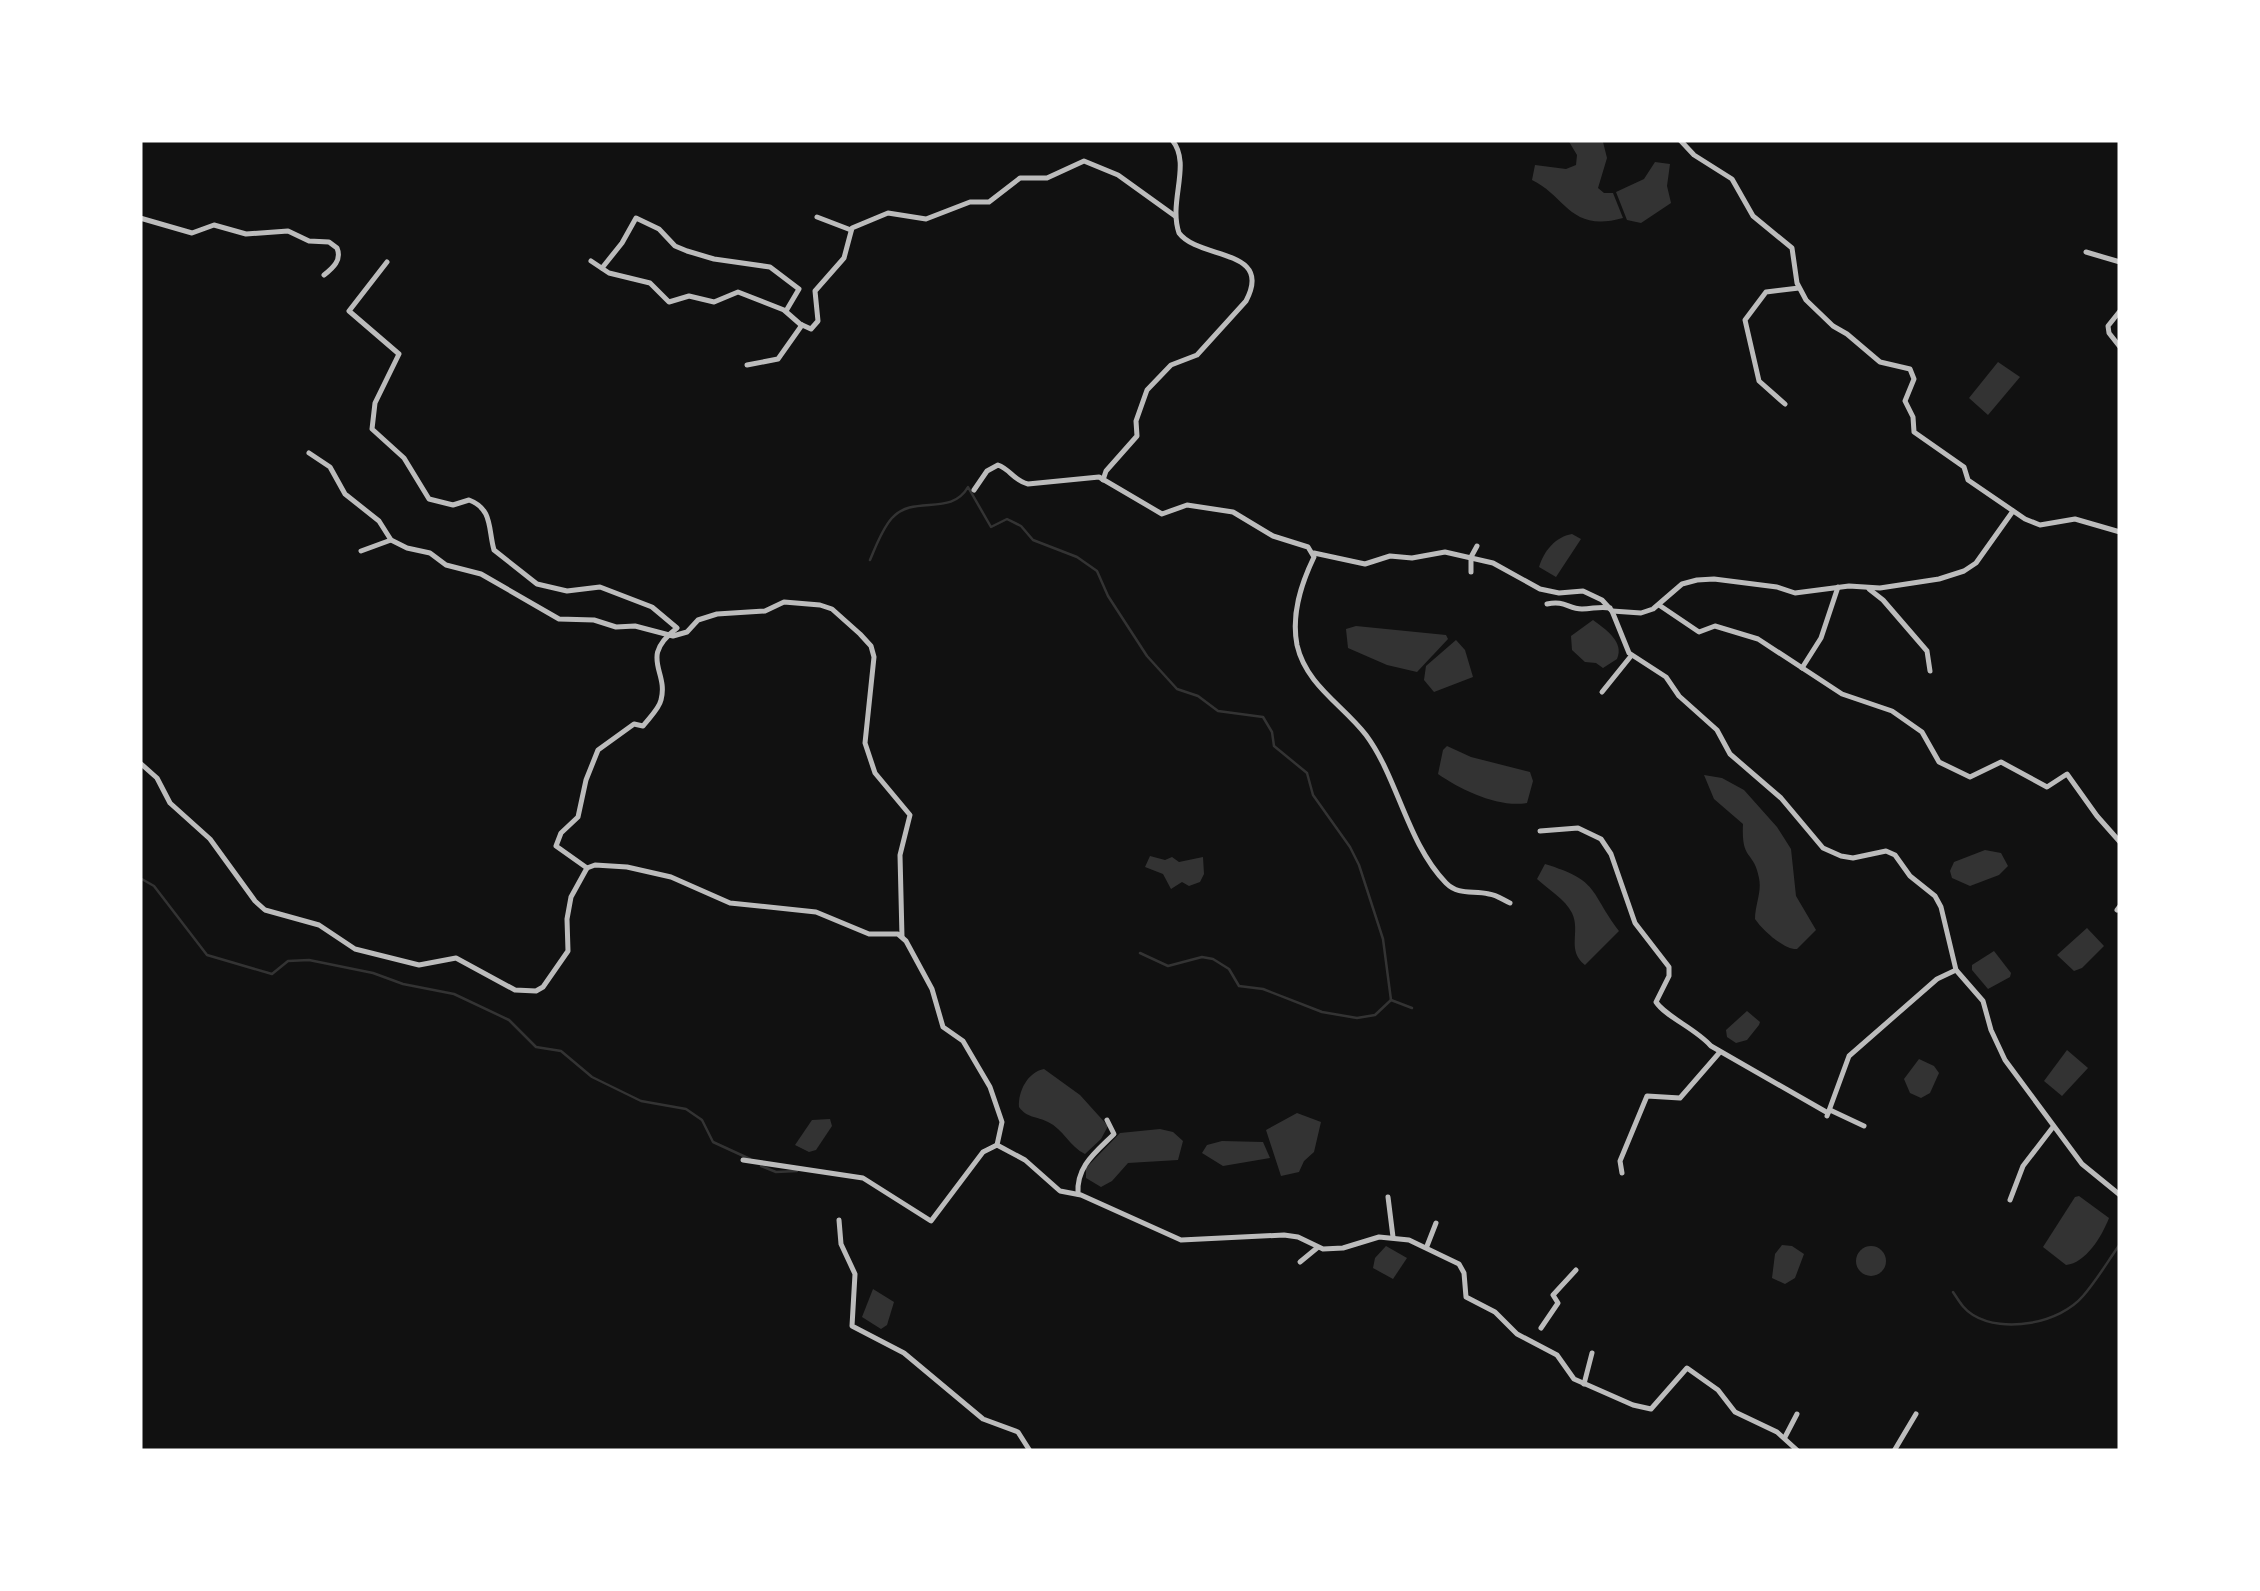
<svg xmlns="http://www.w3.org/2000/svg" width="2260" height="1591" font-family="'Space Grotesk',sans-serif">
	<rect width="100%" height="100%" fill="#111"/>
	<g fill="#333">
		<path d="M1568 140 1603 142 1607 158 1598 188 1604 193H1613L1623 218C1570 233 1566 196 1532 180L1535 165 1566 169 1576 165 1577 155Z"/>
		<polygon points="1655,162 1670,164 1667,186 1671,203 1641,223 1627,220 1616,192 1644,179"/>
		<polygon points="1998,362 2020,377 1988,415 1969,398"/>
		<path d="M1572 534 1581 539 1556 577 1539 567C1544 551 1555 537 1572 534Z"/>
		<path d="M1593 620C1605 629 1625 642 1617 659L1603 668 1596 663 1585 662 1572 650 1571 636Z"/>
		<polygon points="1356,626 1446,635 1448,639 1417,672 1387,665 1348,648 1346,629"/>
		<polygon points="1456,640 1465,650 1473,677 1434,692 1424,680 1426,666"/>
		<path d="M1447 746 1471 757 1530 772 1533 781 1527 803C1499 808 1461 790 1438 774L1443 750Z"/>
		<path d="M1704 775 1722 778 1744 790 1777 827 1791 849 1796 896 1816 930 1797 949C1785 950 1763 931 1755 919 1755 905 1762 892 1759 878 1754 850 1741 862 1743 824L1714 799Z"/>
		<polygon points="1985,850 2001,853 2008,866 1999,875 1970,886 1952,878 1950,871 1954,862"/>
		<polygon points="1150,856 1165,860 1172,857 1179,862 1203,857 1204,874 1200,882 1189,886 1182,882 1171,889 1163,874 1145,867"/>
		<path d="M1545 864C1600 881 1589 891 1619 931L1585 965C1566 950 1581 932 1572 913 1565 899 1549 890 1537 879Z"/>
		<polygon points="2087,928 2104,946 2082,968 2074,971 2057,955"/>
		<polygon points="1994,951 2011,973 2010,977 1988,989 1972,970 1972,965"/>
		<polygon points="1747,1011 1760,1022 1759,1025 1747,1040 1736,1043 1727,1037 1726,1030"/>
		<polygon points="2067,1050 2088,1068 2062,1096 2044,1081"/>
		<polygon points="1919,1059 1934,1066 1939,1073 1930,1093 1921,1098 1910,1093 1904,1079"/>
		<path d="M1044 1069 1080 1095 1108 1126 1101 1139 1085 1154C1070 1147 1063 1129 1048 1122 1036 1116 1027 1118 1019 1107 1018 1091 1028 1072 1044 1069Z"/>
		<polygon points="1297,1113 1321,1122 1314,1152 1304,1161 1299,1172 1281,1176 1266,1130"/>
		<polygon points="830,1119 832,1126 816,1150 809,1152 795,1145 812,1120"/>
		<polygon points="1160,1129 1173,1132 1183,1141 1178,1160 1128,1163 1112,1181 1101,1187 1086,1178 1086,1168 1120,1133"/>
		<polygon points="1222,1141 1263,1142 1270,1158 1223,1166 1202,1153 1207,1145"/>
		<path d="M2079 1196 2109 1218C2102 1236 2086 1263 2066 1265L2043 1247 2075 1197Z"/>
		<polygon points="1782,1245 1792,1246 1804,1254 1795,1278 1785,1284 1772,1278 1775,1254"/>
		<circle cx="1871" cy="1261" r="15"/>
		<polygon points="1386,1246 1407,1258 1393,1279 1373,1268 1375,1258"/>
		<polygon points="873,1289 894,1302 887,1325 881,1329 862,1317"/>
	</g>
	<g fill="none" stroke-linecap="round" stroke-linejoin="round">
		<g stroke="#333" stroke-width="2.5">
			<path d="M870 560C876 546 882 529 892 518 914 494 951 517 968 487L991 527 1007 519 1021 526 1033 540 1077 557 1097 571 1108 596 1147 656 1177 689 1198 696 1218 711 1263 717 1272 732 1274 746 1307 773 1313 795 1350 847 1359 865 1383 939 1391 1000"/>
			<polyline points="140,878 154,886 207,955 272,974 288,961 309,960 373,973 403,984 454,994 509,1020 536,1047 561,1051 592,1077 641,1101 686,1109 702,1120 713,1142 750,1159"/>
			<polyline points="1140,953 1168,966 1202,957 1213,959 1229,969 1239,986 1263,989 1322,1012 1357,1018 1375,1015 1391,1000 1412,1008"/>
			<polyline points="761,1166 776,1172 797,1171"/>
			<path d="M1953 1292C1959 1301 1964 1310 1973 1315 2004 1334 2060 1323 2083 1296 2097 1280 2108 1261 2120 1244"/>
		</g>
		<g stroke="#bcbcbc" stroke-width="5">
			<polyline points="1680,140 1694,155 1732,179 1753,216 1792,248 1797,283 1806,300 1833,326 1847,334 1880,362 1910,369 1914,379 1905,401 1913,417 1914,432 1964,467 1968,480 2025,519 2040,525 2075,519 2120,532"/>
			<polyline points="817,217 851,230"/>
			<path d="M140 218 192 233 214 225 246 234 288 231 309 241 329 242 337 248C342 260 333 268 324 275"/>
			<polyline points="2086,252 2120,262"/>
			<polyline points="591,261 609,273 650,283 669,302 689,296 714,302 738,292 784,310 800,324 811,329 818,321 815,291 844,258 852,228 888,213 926,219 970,202 989,202 1020,178 1047,178 1084,161 1118,175 1175,216"/>
			<path d="M387 262 349 311 399 354 375 403 372 429 404 458 429 499 453 505 469 500C493 509 488 529 494 550L537 584 567 591 600 587 652 607 677 628C638 658 669 670 661 700 659 709 649 718 643 726L634 724 598 750 586 780 578 817 561 833 556 846 587 868"/>
			<polyline points="602,268 622,243 636,218 659,229 675,246 687,251 714,259 770,267 799,289 786,311"/>
			<polyline points="2120,311 2108,326 2109,333 2120,347"/>
			<polyline points="747,365 778,359 802,325"/>
			<polyline points="1785,404 1759,381 1745,320 1766,292 1799,288"/>
			<polyline points="309,453 330,467 345,494 379,521 391,540 407,548 430,553 446,565 481,574 559,619 594,620 616,627 635,626 673,636 687,632 698,620 717,614 765,611 784,602 820,605 832,609 860,634 871,646 874,657 865,743 875,773 910,815 900,855 902,937"/>
			<path d="M1103 480 1106 471 1137 436 1136 421 1147 390 1171 365 1197 355 1246 301C1274 248 1199 260 1179 233 1168 201 1192 164 1172 140"/>
			<path d="M974 490 987 471 998 465C1010 469 1014 481 1028 484L1099 477 1162 514 1187 505 1233 512 1273 536 1308 547 1314 557C1301 584 1291 614 1297 645 1306 685 1343 705 1366 735 1398 778 1407 843 1446 883 1459 896 1473 890 1489 894 1497 895 1503 900 1510 903"/>
			<polyline points="361,551 391,540"/>
			<polyline points="1314,553 1365,564 1390,556 1412,558 1445,552 1493,563 1540,589 1559,593 1583,591 1602,600 1612,611 1629,653 1666,677 1679,696 1717,730 1730,754 1781,798 1823,848 1841,856 1853,858 1886,851 1895,855 1910,876 1935,896 1941,907 1956,970 1983,1001 1991,1030 2005,1060 2082,1164 2120,1195"/>
			<polyline points="1471,572 1471,557 1477,546"/>
			<polyline points="1869,589 1883,600 1927,651 1930,671"/>
			<path d="M1547 604C1565 600 1568 609 1582 609 1593 609 1599 606 1610 608"/>
			<polyline points="1659,605 1699,632 1715,626 1758,639 1842,694 1892,711 1922,732 1939,762 1970,777 2001,762 2047,787 2067,774 2097,816 2120,842"/>
			<polyline points="1612,611 1641,613 1653,609 1682,584 1697,580 1714,579 1777,587 1795,593 1849,586 1880,588 1939,579 1964,571 1976,563 2013,511"/>
			<polyline points="1802,668 1821,638 1838,587"/>
			<polyline points="1602,692 1631,656"/>
			<polyline points="140,763 157,778 170,803 210,839 255,901 265,910 319,925 355,949 419,965 456,958 515,990 536,991 543,987 568,951 567,919 571,897 587,868 595,865 627,867 671,877 730,903 816,912 869,934 898,934 906,941 932,989 943,1027 963,1041 990,1087 1002,1122 997,1145 1025,1160 1060,1191 1081,1195 1181,1240 1284,1235 1298,1237 1323,1249 1343,1248 1379,1237 1409,1240 1459,1264 1464,1273 1466,1297 1495,1312 1517,1334 1557,1355 1574,1379 1633,1405 1651,1409 1687,1368 1718,1390 1735,1412 1777,1432 1798,1451"/>
			<path d="M1540 831 1578 828 1601 839 1611 854 1635 923 1669 967V976L1656 1002C1666 1017 1695 1028 1711 1046L1828 1113"/>
			<polyline points="2117,910 2120,906"/>
			<polyline points="1830,1110 1864,1126"/>
			<polyline points="1827,1116 1849,1056 1937,979 1956,970"/>
			<polyline points="743,1160 863,1178 931,1221 983,1152 997,1145"/>
			<polyline points="1622,1173 1620,1161 1647,1096 1680,1098 1720,1052"/>
			<path d="M1078 1194C1076 1166 1096 1152 1114 1134L1107 1120"/>
			<polyline points="1388,1197 1393,1237"/>
			<polyline points="2010,1200 2023,1166 2053,1127"/>
			<polyline points="839,1220 841,1244 855,1274 852,1326 904,1353 983,1419 1018,1432 1030,1451"/>
			<polyline points="1427,1246 1436,1223"/>
			<polyline points="1300,1262 1317,1248"/>
			<polyline points="1541,1328 1558,1303 1553,1295 1576,1270"/>
			<polyline points="1584,1384 1592,1353"/>
			<polyline points="1785,1437 1797,1414"/>
			<polyline points="1894,1451 1916,1414"/>
		</g>
	</g>
	<rect width="2260" height="1591" fill="none" stroke="#ffffff" stroke-width="285"/>
</svg>
